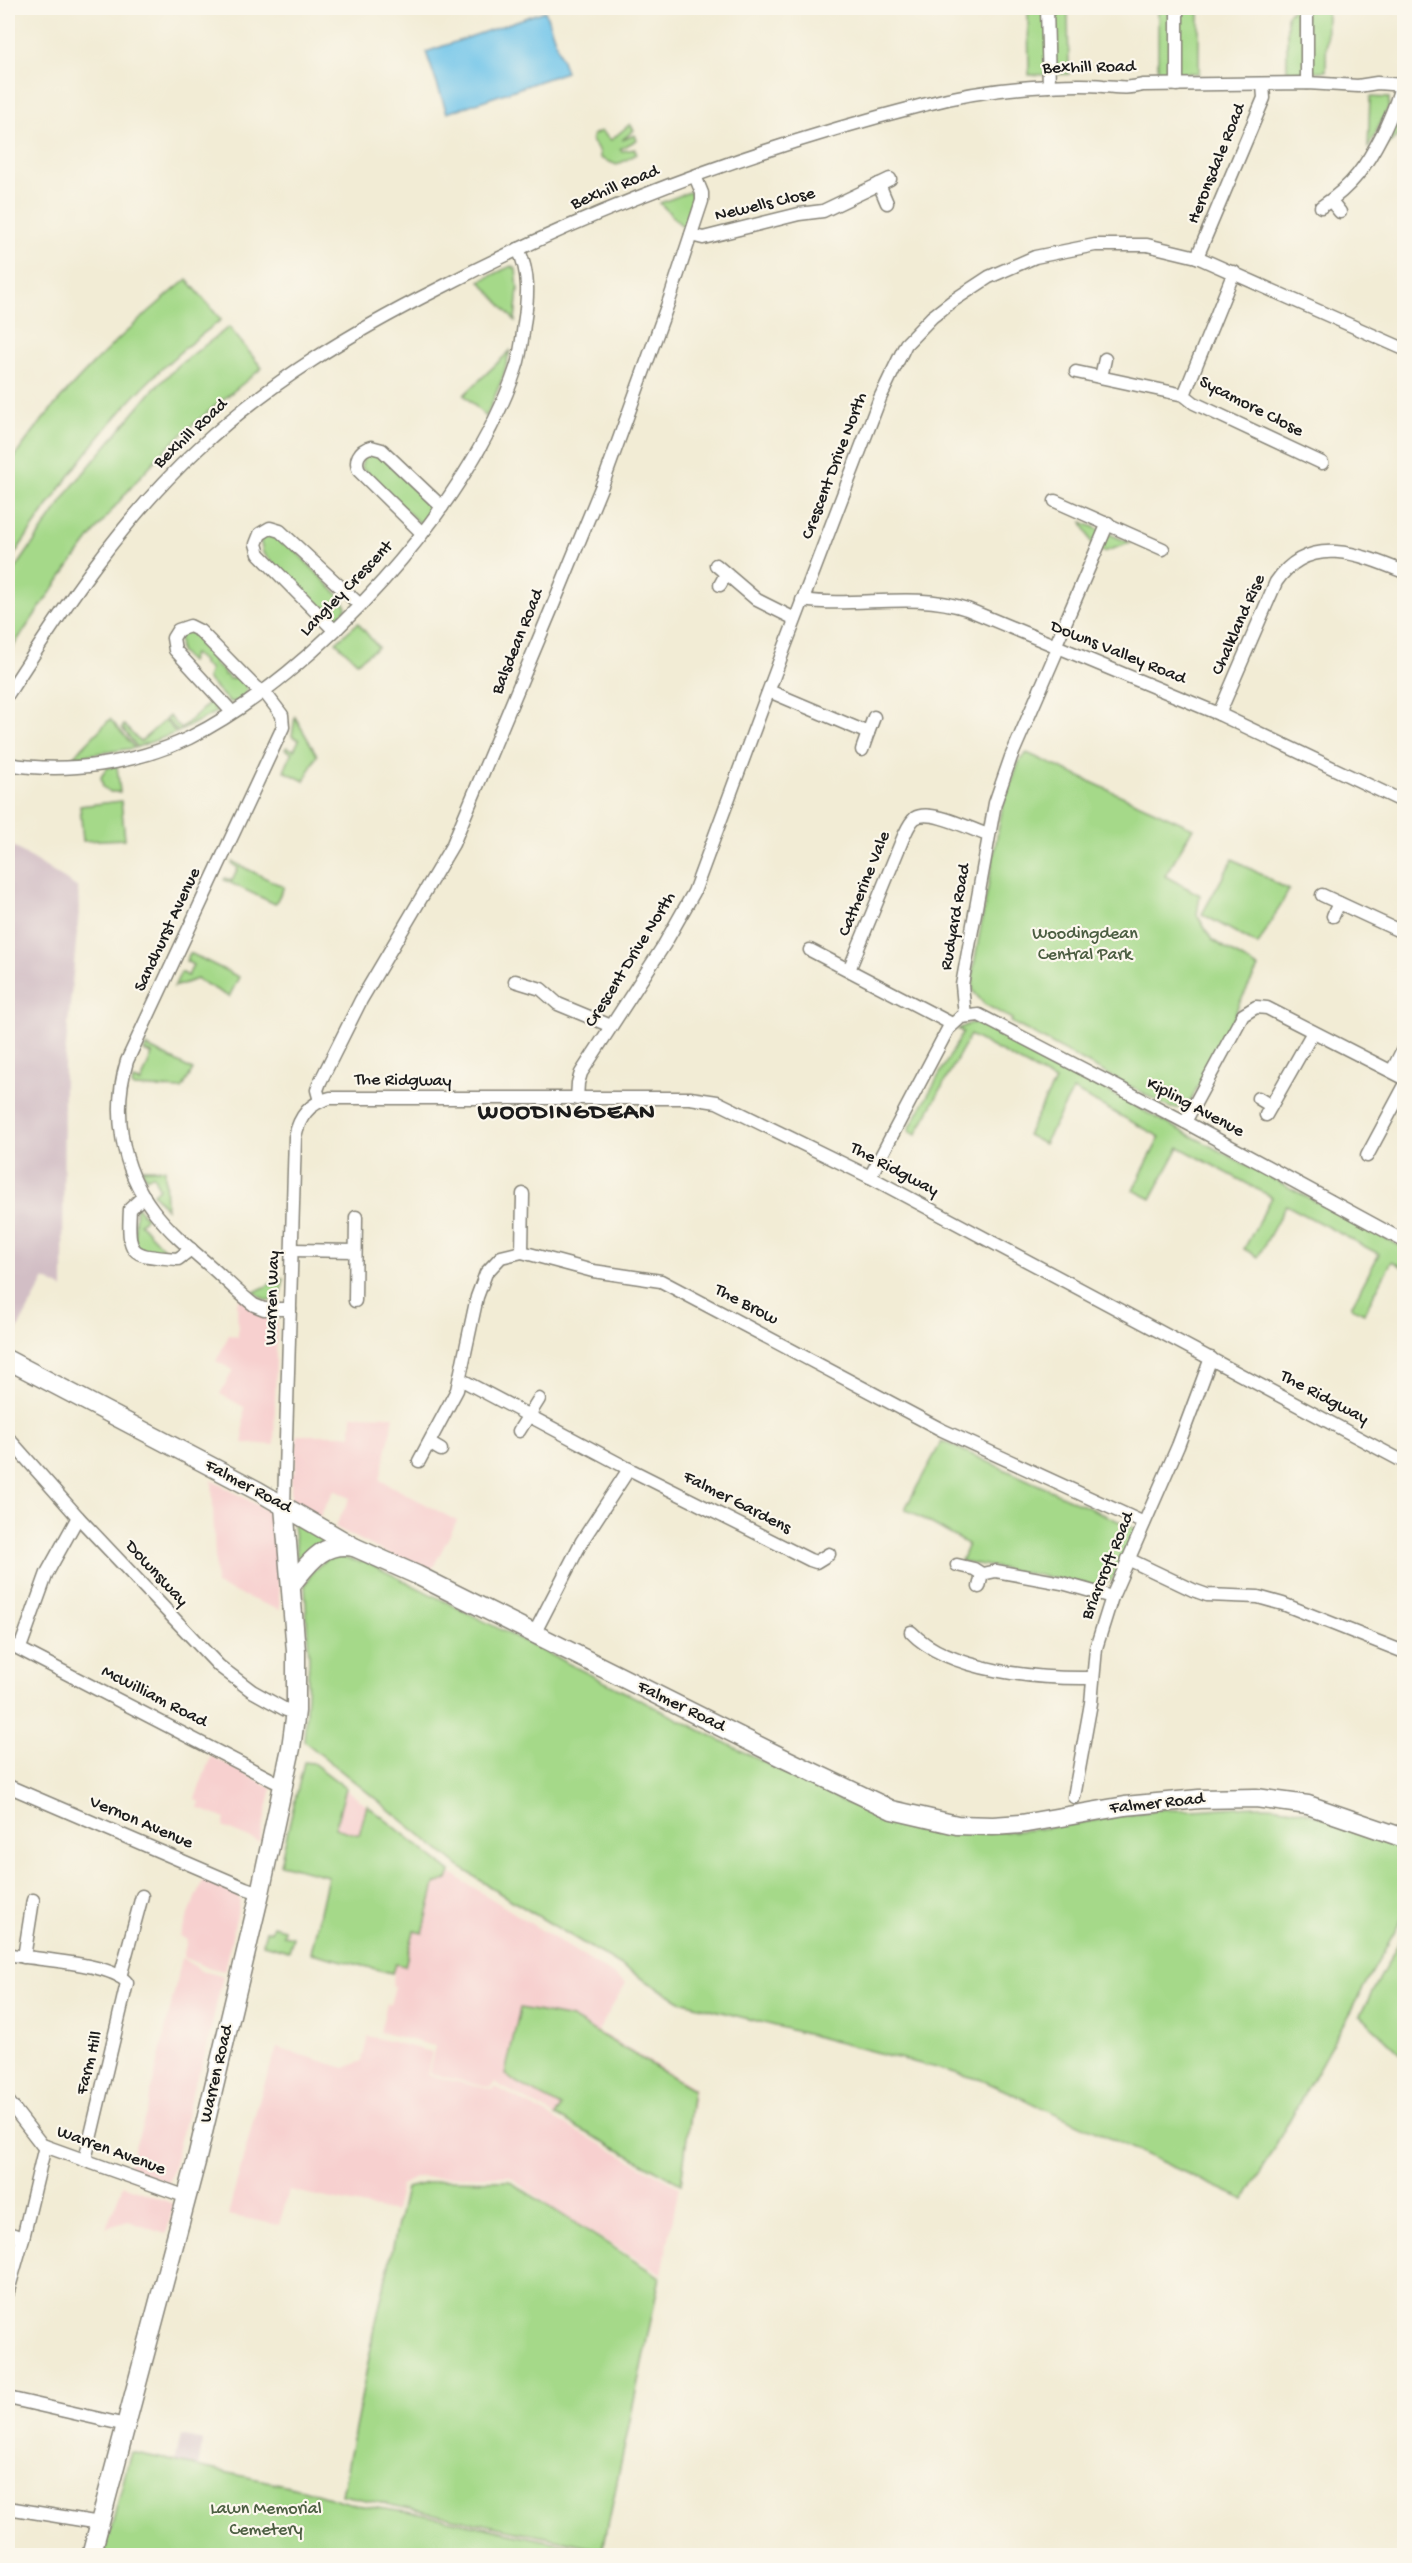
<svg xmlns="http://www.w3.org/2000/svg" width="1412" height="2563" font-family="'Gochi Hand',sans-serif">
	<rect width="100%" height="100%" fill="#fbf7ec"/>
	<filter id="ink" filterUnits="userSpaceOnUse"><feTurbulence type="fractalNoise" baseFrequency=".0167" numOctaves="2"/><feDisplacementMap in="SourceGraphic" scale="12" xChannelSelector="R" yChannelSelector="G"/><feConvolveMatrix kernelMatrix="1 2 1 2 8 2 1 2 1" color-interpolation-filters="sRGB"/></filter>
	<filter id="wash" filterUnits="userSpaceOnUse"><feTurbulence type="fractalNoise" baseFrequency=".008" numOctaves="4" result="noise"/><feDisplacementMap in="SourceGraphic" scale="24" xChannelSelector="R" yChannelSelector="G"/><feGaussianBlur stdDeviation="1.35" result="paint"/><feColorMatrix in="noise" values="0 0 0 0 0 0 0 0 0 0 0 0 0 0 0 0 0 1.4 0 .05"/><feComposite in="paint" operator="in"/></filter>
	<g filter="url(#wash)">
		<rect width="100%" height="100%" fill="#f2ecd5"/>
		<g fill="#f7d0cf">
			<polygon points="241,1296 277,1313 274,1445 243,1443 244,1407 220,1394 233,1370 216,1361 229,1335 238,1337 237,1303"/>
			<polygon points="352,1415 394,1416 380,1480 457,1521 429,1575 335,1527 350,1498 334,1490 319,1518 293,1504 291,1498 291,1475 295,1472 297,1435 351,1435"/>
			<polygon points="212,1480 275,1515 280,1610 216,1585"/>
			<polygon points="211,1756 272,1788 259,1842 223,1827 225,1819 198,1808 200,1802 195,1799"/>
			<polygon points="304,1762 313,1763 452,1874 626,1983 598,2031 695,2088 681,2184 495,2083 491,2088 429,2073 435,2046 380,2032 387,2004 390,2005 395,1986 392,1985 394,1974 311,1953 328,1876 280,1864"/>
			<polygon points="204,1879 237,1894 240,1901 224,1971 203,1966 183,1957 187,1940 180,1936"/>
			<polygon points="182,1958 201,1971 223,1976 203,2063 194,2085 169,2183 128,2167 146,2114"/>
			<polygon points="368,2036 432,2052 427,2075 493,2090 496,2087 679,2187 662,2274 557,2211 509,2176 417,2177 401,2185 395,2212 289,2190 279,2225 228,2215 258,2103 277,2048 345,2068 362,2061"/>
			<polygon points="123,2185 174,2204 166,2234 128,2221 106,2228"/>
		</g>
		<g fill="#d2bec5">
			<polygon points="8,843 78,888 79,912 64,1067 63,1289 45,1279 9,1345"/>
			<polygon points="181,2435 203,2440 198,2467 175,2463"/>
		</g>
		<g fill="#a5d989" stroke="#607a52" stroke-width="1.5">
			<polygon points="1032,8 1068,8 1069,74 1029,75 1028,12"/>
			<polygon points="1158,8 1194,8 1199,14 1199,73 1158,73"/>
			<polygon points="1294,8 1327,8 1326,71 1287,72 1287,15"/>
			<polygon points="1370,97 1389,98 1389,106 1368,149"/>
			<polygon points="1404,99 1404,130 1383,149 1378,149"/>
			<polygon points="630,124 634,130 622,140 635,135 637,140 620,149 622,151 635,149 637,154 617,165 600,158 600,152 592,141 593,135 601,131 611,140"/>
			<polygon points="689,192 692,193 692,201 684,228 660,203"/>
			<polygon points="511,266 516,269 518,289 515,321 480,281"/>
			<path d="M187 279 221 320C207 331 191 342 178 354 109 414 58 490 8 564V468L10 464C58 392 121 334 187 279Z"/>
			<path d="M229 327 262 368C228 396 192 423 161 454 103 515 55 585 8 654V580L71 488 152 391 180 364Z"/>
			<polygon points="510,351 503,377 486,417 464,395"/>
			<polygon points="372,452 380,454 429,503 432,512 427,520 419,523 361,467 364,456"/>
			<polygon points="1082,522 1130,543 1104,552 1093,546"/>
			<polygon points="268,532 281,536 344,601 346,608 340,617 327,617 263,553 260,539"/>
			<polygon points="358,623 378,647 357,662 336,642"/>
			<polygon points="186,631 194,632 220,659 214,661 215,665 224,672 224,675 227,675 229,679 238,677 247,685 245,697 238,702 229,702 207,679 210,669 203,664 203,661 193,654 190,662 180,652 179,636"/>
			<polygon points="212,700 217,705 216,712 178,732 166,719 169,716 181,729"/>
			<polygon points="295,717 317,755 304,781 284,771 292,753 285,749 287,747 294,750 299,740 292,736"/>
			<polygon points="110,719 135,748 73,757"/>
			<polygon points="165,720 176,733 137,747 122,728 124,725 140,742"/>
			<path d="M1027 753 1193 828 1165 876 1200 895 1197 915 1212 940 1258 968 1238 1006 1232 1024 1190 1101C1183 1108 1176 1110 1168 1107L1011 1022 1012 1019 984 1004 973 991V970L1002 809 1019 762Z"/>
			<polygon points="117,766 120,792 110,792 103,787 101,777 107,768"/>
			<polygon points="121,801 125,839 83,841 80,806"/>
			<polygon points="1233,859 1289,890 1258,945 1202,914"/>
			<polygon points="233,862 284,887 275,904 224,880 225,878 232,881 238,868 232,864"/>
			<polygon points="190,953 239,977 229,997 197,979 174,987 181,972 188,976 193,965 186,961"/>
			<polygon points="971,1023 987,1025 1148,1113 1404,1248 1404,1268 1392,1261 1364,1313 1351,1307 1379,1254 1286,1205 1258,1257 1244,1249 1272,1197 1179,1147 1151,1199 1133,1190 1160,1137 1073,1090 1044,1144 1027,1135 1055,1081 970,1035 916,1135 910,1132 909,1129 963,1032 958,1029"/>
			<polygon points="146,1046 193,1070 182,1089 132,1087 133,1080 141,1082 152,1054 144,1051"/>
			<polygon points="142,1169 165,1169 166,1209 153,1193 159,1188 153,1175 146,1178"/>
			<polygon points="136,1205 146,1218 140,1223 168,1253 174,1247 182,1255 145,1253 134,1244"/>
			<polygon points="283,1278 282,1292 276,1300 266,1300 254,1292"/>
			<polygon points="942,1441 1136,1529 1112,1580 1098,1586 961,1561 968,1544 905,1509"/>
			<polygon points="292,1517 332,1538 298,1564"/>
			<path d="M337 1556 360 1562 363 1560 809 1785C847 1803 886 1824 928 1830 1002 1841 1090 1820 1164 1809 1196 1813 1228 1806 1260 1806 1311 1805 1359 1832 1404 1850V1915L1245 2200 982 2080 680 2001 501 1894 460 1867 304 1741 309 1660 305 1585 313 1571 327 1559Z"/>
			<polygon points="304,1762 313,1763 346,1788 335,1828 359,1835 367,1805 451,1872 448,1879 435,1884 423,1933 414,1931 405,1966 395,1964 392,1973 311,1953 328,1876 280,1864"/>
			<polygon points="273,1926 284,1929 283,1935 293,1937 289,1951 263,1944 266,1930 271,1931"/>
			<polygon points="1404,1933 1404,2057 1360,2015"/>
			<polygon points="520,2008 572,2018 693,2089 681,2184 556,2116 561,2107 512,2080 505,2074"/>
			<polygon points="440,2180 509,2181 660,2277 603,2549 342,2495 376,2322 406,2188"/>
			<polygon points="131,2452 303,2489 356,2505 420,2514 614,2555 104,2555"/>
		</g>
		<polygon fill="#6cc3e9" stroke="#447082" stroke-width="1.5" points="545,11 566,72 447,113 426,52"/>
	</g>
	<g filter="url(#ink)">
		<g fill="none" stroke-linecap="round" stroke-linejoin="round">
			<defs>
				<g id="street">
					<polyline points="1047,8 1049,86"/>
					<polyline points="1177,8 1177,85"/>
					<polyline points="1307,83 1307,8"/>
					<polyline points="879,184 887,203"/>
					<polyline points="1331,201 1340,212"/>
					<path d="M1321 207C1353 186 1366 166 1383 133 1390 117 1398 102 1401 84"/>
					<polyline points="691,235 703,238 799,214 823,211 890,179"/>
					<polyline points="1197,257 1264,98 1263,85"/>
					<polyline points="1234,272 1184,395 1194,403 1322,463"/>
					<polyline points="1076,372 1184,395"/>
					<polyline points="1101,377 1105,359"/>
					<polyline points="1055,501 1163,549"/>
					<path d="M422 533 359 471C354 460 359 450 371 447L382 450 442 507"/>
					<polyline points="716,565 757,600 795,619"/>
					<polyline points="720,585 726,574"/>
					<path d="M802 600C857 608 913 591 967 609L1219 714 1404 802"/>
					<polyline points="334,630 259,554 256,544 260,534 270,528 280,531 360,605"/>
					<polyline points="769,691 868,733 874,717"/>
					<path d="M8 694C63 608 122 519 198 449 269 382 351 333 438 289 591 209 755 148 923 105 964 94 1007 88 1049 86 1067 85 1085 84 1103 86 1117 87 1128 89 1143 85L1307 83 1358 86 1377 83 1404 85"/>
					<path d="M232 712 175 650 173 638 178 630 190 626 200 631 255 687 266 694 282 715 283 727 127 1061C112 1111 121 1168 153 1210 169 1231 189 1248 209 1265 224 1278 238 1293 254 1305L264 1309H290"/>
					<path d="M1219 714 1276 582C1309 533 1360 554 1404 572"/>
					<polyline points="862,750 868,733"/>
					<path d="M8 764C66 774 135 764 189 738 317 674 471 504 516 368 521 354 522 339 524 324 528 298 530 273 518 249"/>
					<polyline points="1322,895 1404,933"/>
					<polyline points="1333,916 1339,903"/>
					<polyline points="810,950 952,1024"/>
					<path d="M849 970 903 838C906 832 909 823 915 818 930 808 972 830 988 835"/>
					<polyline points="515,981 541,989 558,1004 611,1026"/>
					<polyline points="965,1016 962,985 995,803 1011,757 1056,653 1057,642 1108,523"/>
					<polyline points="1392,1071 1404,1047"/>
					<polyline points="1258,1098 1271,1106"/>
					<polyline points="577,1099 578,1083 581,1073 664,945 694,892 784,649 880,398 906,344 932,317 954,300 989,277 1035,257 1095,245 1147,245 1197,257 1404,349"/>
					<polyline points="320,1101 317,1090 320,1082 361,1000 453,844 551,610 605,478 670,298 702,201 702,193 695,176"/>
					<polyline points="1266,1115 1313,1032"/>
					<polyline points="1185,1122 1243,1015 1256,1007 1267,1008 1404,1078"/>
					<polyline points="1367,1156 1404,1087"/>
					<polyline points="870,1177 948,1029 961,1017 979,1015 1185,1122 1404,1241"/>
					<path d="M144 1196 130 1209C127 1259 133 1255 178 1259L191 1249"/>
					<polyline points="292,1250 355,1251"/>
					<polyline points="522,1252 523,1194"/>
					<polyline points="355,1301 356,1217"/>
					<polyline points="460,1379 629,1469 810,1560 816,1562 829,1554"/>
					<polyline points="519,1431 539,1399"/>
					<polyline points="8,1438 78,1517 219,1666 252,1691 286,1710 296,1711"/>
					<polyline points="429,1443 441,1450"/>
					<polyline points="419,1461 457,1390 477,1297 486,1273 501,1257 522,1252 593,1271 661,1281 942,1430 1144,1523"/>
					<path d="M284 1506 295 1137C299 1117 309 1103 330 1098H690L717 1102 870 1177 1404 1462"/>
					<polyline points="1128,1559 1193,1590 1207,1595 1258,1597 1283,1604 1404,1652"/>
					<polyline points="957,1565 974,1569 982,1574 996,1571 1062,1583 1112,1597"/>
					<polyline points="979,1587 982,1574"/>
					<path d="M911 1632C949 1672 1040 1679 1092 1678"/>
					<polyline points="534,1634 582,1541 629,1469"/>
					<polyline points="8,1643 274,1781 284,1783"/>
					<polyline points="20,1648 47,1573 78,1517"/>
					<polyline points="8,1786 245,1888 260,1893"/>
					<polyline points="1074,1797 1091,1703 1096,1648 1112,1597 1178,1446 1211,1358"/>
					<path d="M8 1954C32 1960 113 1962 127 1983L85 2160"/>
					<polyline points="24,1957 33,1900"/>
					<polyline points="120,1977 142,1896"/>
					<polyline points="8,2101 42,2145 187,2197"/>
					<polyline points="8,2233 23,2238"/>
					<polyline points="8,2291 23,2238 45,2146"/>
					<polyline points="8,2398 126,2425"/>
					<polyline points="8,2508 100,2523"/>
				</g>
				<g id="secondary">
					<polyline points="8,1360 258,1491 354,1547 417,1575 781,1757 892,1810 957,1825 993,1826 1021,1824 1125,1806 1199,1799 1256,1798 1308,1805 1404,1838"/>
					<path d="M291 1585C309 1563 322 1541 354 1547"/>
					<polyline points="91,2556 196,2162 260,1893 291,1748 296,1711 296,1651 284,1506"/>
				</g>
			</defs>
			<use href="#street" stroke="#878478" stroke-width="15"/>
			<use href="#secondary" stroke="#878478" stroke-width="21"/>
			<use href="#street" stroke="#fff" stroke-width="12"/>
			<use href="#secondary" stroke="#fff" stroke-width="18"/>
		</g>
	</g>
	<g text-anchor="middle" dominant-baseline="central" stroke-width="4.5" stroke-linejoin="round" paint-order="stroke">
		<g font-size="18" fill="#1c1c1c" stroke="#fbf7ec">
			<text transform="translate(1089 68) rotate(-1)">Bexhill Road</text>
			<text transform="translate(1217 164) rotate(-68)">Heronsdale Road</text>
			<text transform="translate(615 188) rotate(-22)">Bexhill Road</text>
			<text transform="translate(765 205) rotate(-13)">Newells Close</text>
			<text transform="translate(1251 407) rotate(27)">Sycamore Close</text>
			<text transform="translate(191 434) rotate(-43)">Bexhill Road</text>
			<text transform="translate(835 466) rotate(-69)">Crescent Drive North</text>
			<text transform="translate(347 589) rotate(-46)">Langley Crescent</text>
			<text transform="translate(1239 625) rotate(-66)">Chalkland Rise</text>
			<text transform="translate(518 642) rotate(-68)">Balsdean Road</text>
			<text transform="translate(1118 653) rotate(22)">Downs Valley Road</text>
			<text transform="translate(865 884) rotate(-68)">Catherine Vale</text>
			<text transform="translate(956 917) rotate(-80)">Rudyard Road</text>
			<text transform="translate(168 930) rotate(-65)">Sandhurst Avenue</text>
			<text transform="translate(631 960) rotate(-58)">Crescent Drive North</text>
			<text transform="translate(403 1081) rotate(1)">The Ridgway</text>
			<text transform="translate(1195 1108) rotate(28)">Kipling Avenue</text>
			<text transform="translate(894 1170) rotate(28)">The Ridgway</text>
			<text transform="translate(273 1298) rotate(-88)">Warren Way</text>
			<text transform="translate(746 1305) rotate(28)">The Brow</text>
			<text transform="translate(1324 1398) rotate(28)">The Ridgway</text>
			<text transform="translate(248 1487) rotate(28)">Falmer Road</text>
			<text transform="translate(737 1503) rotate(27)">Falmer Gardens</text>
			<text transform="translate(1108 1566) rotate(-68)">Briarcroft Road</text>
			<text transform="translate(156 1574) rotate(47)">Downsway</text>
			<text transform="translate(154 1697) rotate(27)">McWilliam Road</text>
			<text transform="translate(681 1707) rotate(26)">Falmer Road</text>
			<text transform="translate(1157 1804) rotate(-6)">Falmer Road</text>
			<text transform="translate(141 1823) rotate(23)">Vernon Avenue</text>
			<text transform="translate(90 2063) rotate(-76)">Farm Hill</text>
			<text transform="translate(217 2074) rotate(-77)">Warren Road</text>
			<text transform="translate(111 2151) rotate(20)">Warren Avenue</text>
		</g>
		<g font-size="18" fill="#4c5e42" stroke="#fbf7ec">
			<text x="1085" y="934">Woodingdean<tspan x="1085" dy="21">Central Park</tspan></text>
			<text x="266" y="2509">Lawn Memorial<tspan x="266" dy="21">Cemetery</tspan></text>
		</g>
		<g font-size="24" font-weight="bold" letter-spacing="1.5" fill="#1c1c1c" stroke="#fbf7ec">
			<text x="567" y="1113">WOODINGDEAN</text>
		</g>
	</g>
	<rect width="1412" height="2563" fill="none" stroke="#fbf7ec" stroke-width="30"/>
</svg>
